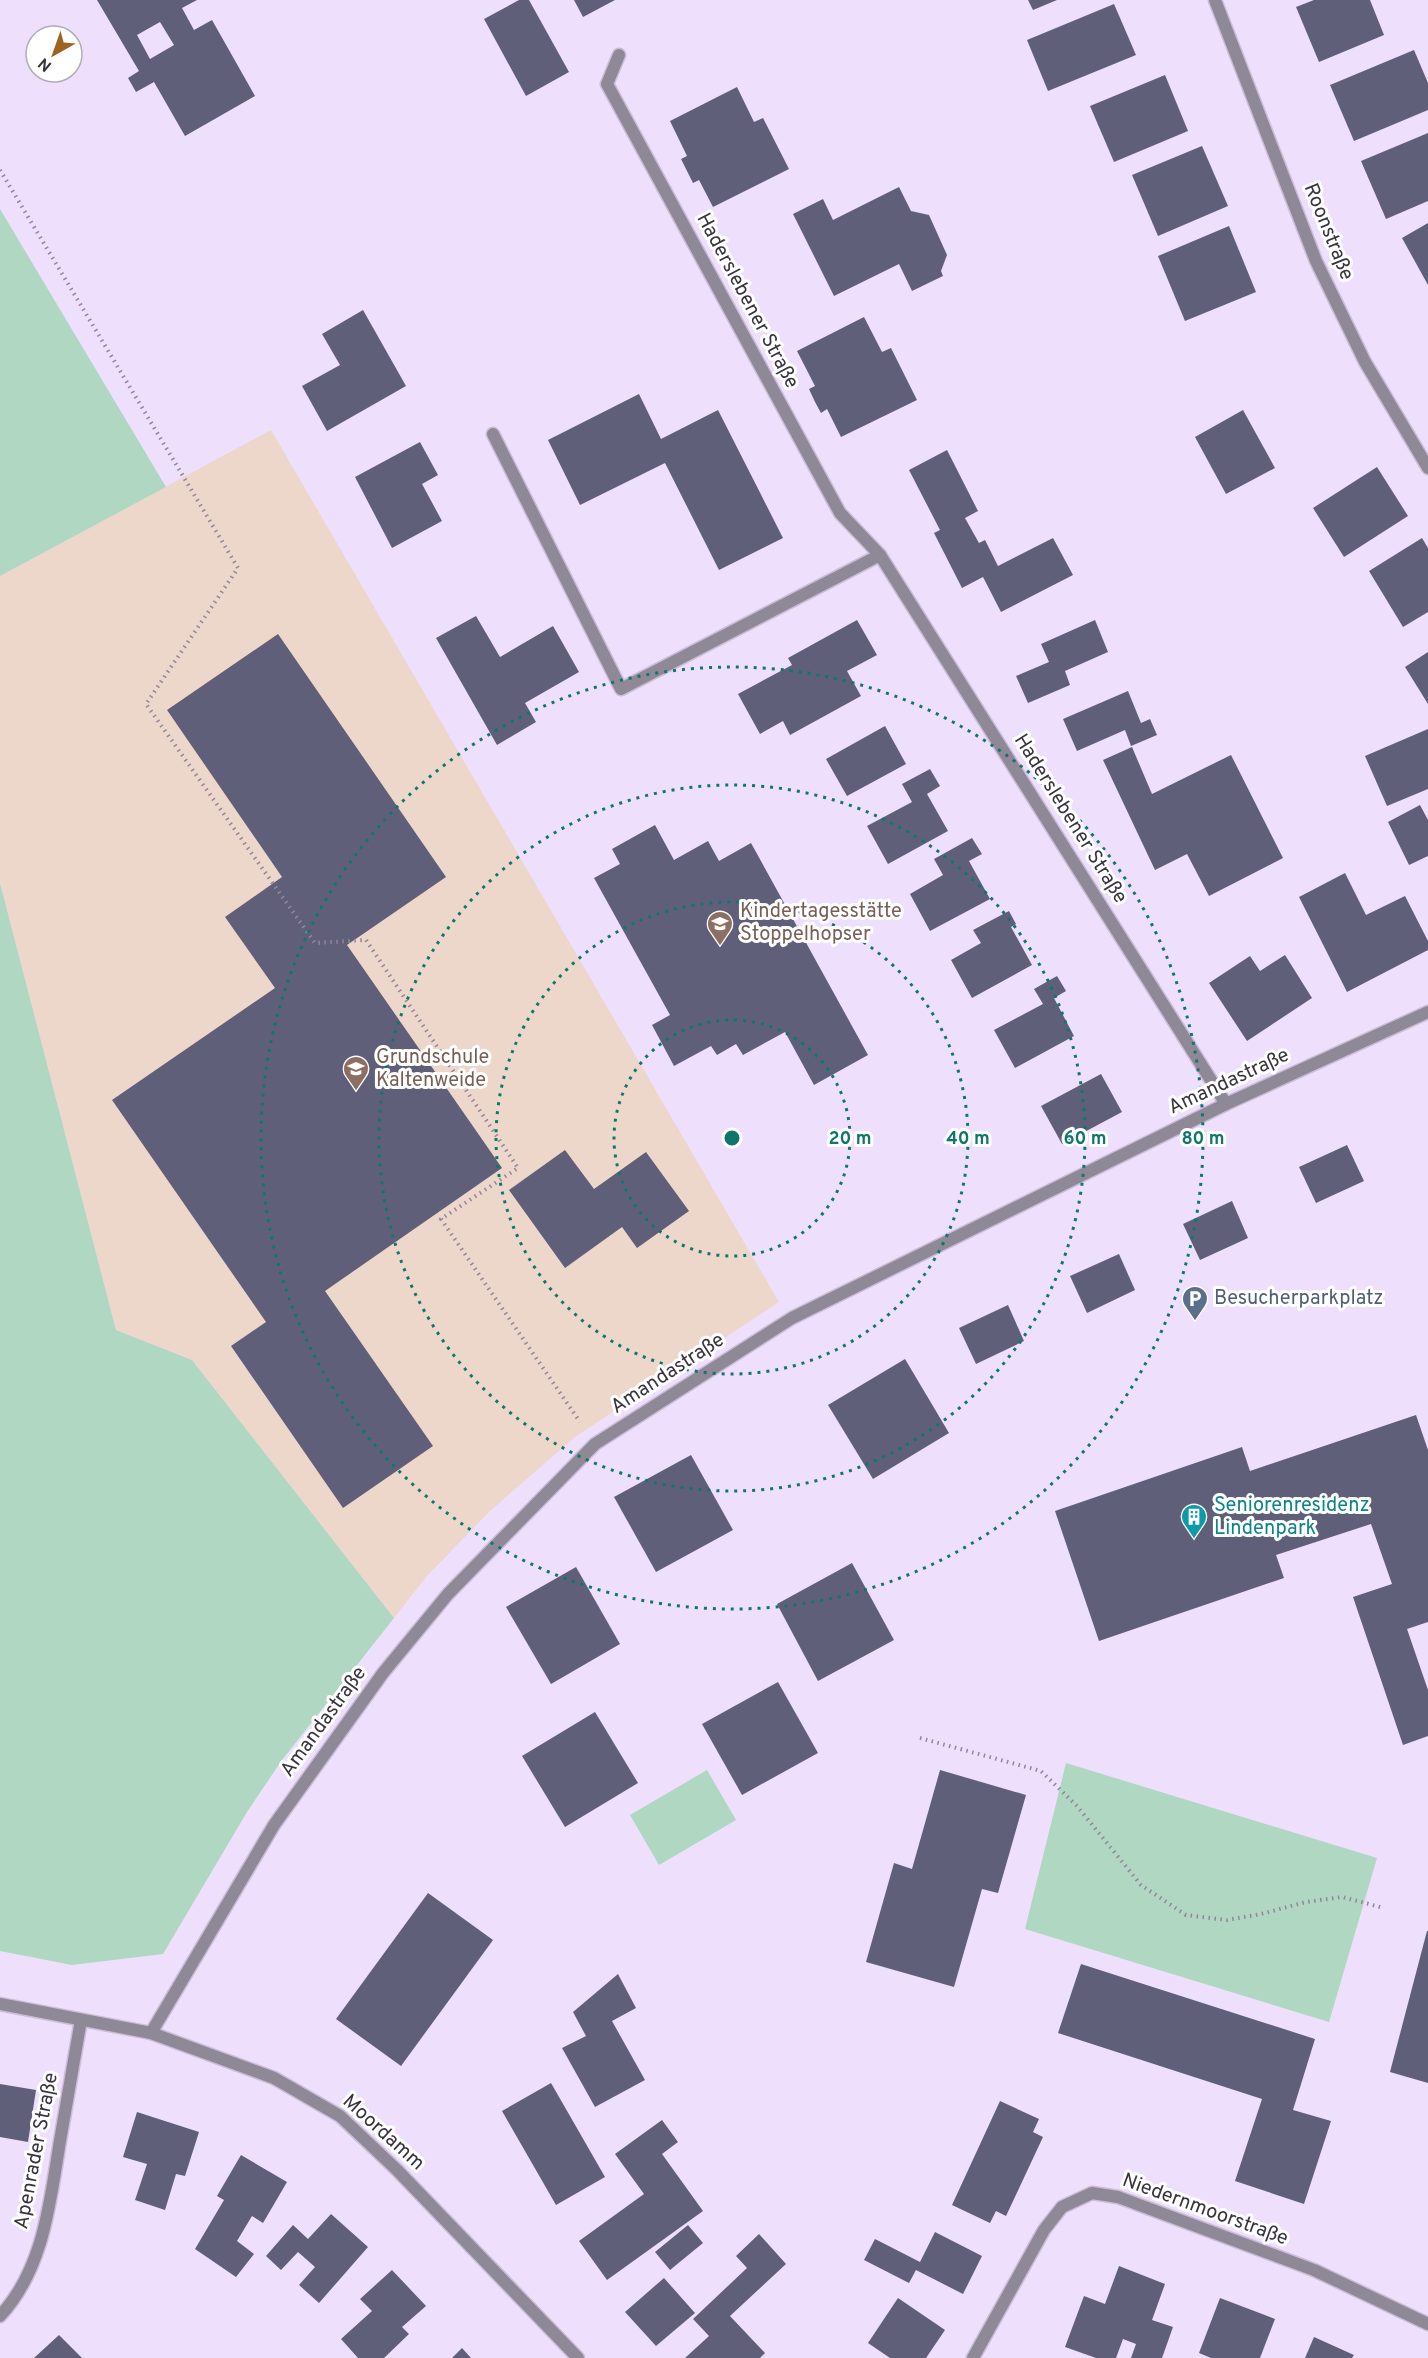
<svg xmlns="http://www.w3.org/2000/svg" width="1428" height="2358" font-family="Overpass,sans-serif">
	<rect width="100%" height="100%" fill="#eedffd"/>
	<polygon fill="#edd7ca" points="271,430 779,1302 575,1437 490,1511 426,1577 394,1618 192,1360 116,1330 0,883 0,576"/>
	<g fill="#b0d7c2">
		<polygon points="0,209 166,487 0,576"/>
		<polygon points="0,883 116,1330 192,1360 394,1618 282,1760 247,1812 163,1954 72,1965 0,1951"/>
		<polygon points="1066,1763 1377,1858 1329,2022 1025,1929"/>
		<polygon points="707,1770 736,1820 659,1865 630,1815"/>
	</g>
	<g fill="#605f7a" fill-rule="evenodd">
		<path d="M97 0H197L182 8 194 30 212 20 255 96 185 136 154 82 136 92 128 78 139 71ZM160 22 174 45 150 59 137 35Z"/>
		<polygon points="519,0 529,0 569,72 526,96 484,19"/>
		<polygon points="574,0 615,0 583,17"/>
		<polygon points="1028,0 1057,0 1033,10"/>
		<polygon points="1314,0 1370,0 1384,35 1319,62 1296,7"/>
		<polygon points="1114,4 1136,55 1048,91 1027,40"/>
		<polygon points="1414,50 1428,83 1428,110 1354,141 1330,85"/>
		<polygon points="1165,75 1188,131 1114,162 1090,106"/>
		<polygon points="737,87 754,122 763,118 789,169 713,207 699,180 693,183 681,159 687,156 670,121"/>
		<polygon points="1428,133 1428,201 1386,219 1361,161"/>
		<polygon points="1202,146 1228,206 1158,236 1132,175"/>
		<polygon points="899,187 911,211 929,215 947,255 941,271 943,276 912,291 899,264 834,296 793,214 823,199 833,220"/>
		<polygon points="1428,223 1428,285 1402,238"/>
		<polygon points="1229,226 1256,292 1185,321 1158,256"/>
		<polygon points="363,310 406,386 327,431 302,386 340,365 322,334"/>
		<polygon points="864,317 882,352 891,348 917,400 841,437 827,409 821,413 815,402 809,389 815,386 797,351"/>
		<polygon points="639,394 661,439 718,410 783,538 719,570 665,463 580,505 548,440"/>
		<polygon points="1243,410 1275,468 1226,494 1195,437"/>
		<polygon points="420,442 438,475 422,484 442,521 392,548 355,477"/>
		<polygon points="947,450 978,511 965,518 979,543 985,540 998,566 1053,538 1073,575 1001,612 983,577 962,588 934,533 940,530 909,470"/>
		<polygon points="1377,467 1408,516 1344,557 1313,508"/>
		<polygon points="1422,538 1428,548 1428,612 1403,627 1369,571"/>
		<polygon points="476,616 500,657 553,626 579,672 525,703 536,722 497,745 436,638"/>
		<polygon points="857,620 877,655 847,671 861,696 790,735 783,721 760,734 738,694 792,665 788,658"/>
		<polygon points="1095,620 1108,652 1065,671 1070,685 1028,703 1016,676 1049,662 1041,644"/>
		<polygon points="278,634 446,877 347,945 502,1168 325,1291 433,1446 343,1508 231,1346 266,1322 112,1100 275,988 225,917 282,877 167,710"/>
		<polygon points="1428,652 1428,704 1405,667"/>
		<polygon points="1128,691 1141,723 1150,719 1157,735 1131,746 1125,730 1077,751 1063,719"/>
		<polygon points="885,726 906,764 847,796 826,759"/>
		<polygon points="1428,729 1428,789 1387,806 1365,756"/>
		<polygon points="1132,747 1152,794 1231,755 1283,858 1209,896 1187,854 1155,870 1103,760"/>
		<polygon points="930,769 940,786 927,794 948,831 888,864 867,826 912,802 902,784"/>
		<polygon points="1420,805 1428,820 1428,856 1409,865 1388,822"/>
		<polygon points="655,825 674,860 708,841 719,861 751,843 868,1055 814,1085 785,1032 743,1055 736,1044 717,1055 711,1046 674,1066 652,1025 670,1015 594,878 620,864 612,849"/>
		<polygon points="972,838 982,854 969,861 990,899 930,931 910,894 943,875 934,859"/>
		<polygon points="1345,873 1366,915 1405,896 1428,941 1428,950 1347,992 1299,897"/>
		<polygon points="1009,911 1016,924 1011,927 1032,965 972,998 951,960 981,943 973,930"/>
		<polygon points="1285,955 1312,998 1247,1041 1209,983 1250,956 1260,971"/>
		<polygon points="1057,976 1066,991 1054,998 1074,1036 1015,1068 994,1030 1043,1004 1034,989"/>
		<polygon points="1101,1074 1122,1112 1062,1144 1041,1106"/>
		<polygon points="1347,1145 1364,1181 1316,1203 1299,1167"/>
		<polygon points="565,1150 594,1189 646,1152 689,1211 637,1248 622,1227 565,1268 509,1190"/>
		<polygon points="1232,1201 1248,1238 1200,1260 1183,1224"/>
		<polygon points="1119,1254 1135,1290 1087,1313 1070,1276"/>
		<polygon points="1008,1305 1024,1341 976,1364 959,1328"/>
		<polygon points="905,1359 949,1433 873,1479 828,1405"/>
		<polygon points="1416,1415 1428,1450 1428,1622 1407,1629 1428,1690 1428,1736 1403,1745 1353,1597 1392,1584 1371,1524 1276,1555 1284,1578 1099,1641 1055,1511 1242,1447 1250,1471"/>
		<polygon points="691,1455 733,1530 656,1572 614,1497"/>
		<polygon points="852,1563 894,1640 818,1681 777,1604"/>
		<polygon points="576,1567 620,1644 551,1684 506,1607"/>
		<polygon points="778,1682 818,1753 742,1795 702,1724"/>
		<polygon points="595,1712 638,1783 565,1827 522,1756"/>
		<polygon points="940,1770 1026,1795 998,1893 982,1889 954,1987 866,1962 894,1863 912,1869"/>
		<polygon points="428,1893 493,1940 401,2066 336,2019"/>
		<polygon points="1427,1931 1428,1931 1428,2083 1390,2072"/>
		<polygon points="1081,1964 1315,2039 1293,2110 1331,2121 1304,2204 1235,2181 1262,2099 1058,2033"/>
		<polygon points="618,1974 636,2008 612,2021 645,2080 595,2107 562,2048 586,2036 573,2012"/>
		<polygon points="551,2083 605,2177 556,2205 502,2111"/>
		<polygon points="0,2084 36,2090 28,2142 0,2137"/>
		<polygon points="1000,2101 1039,2119 1033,2132 1043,2137 1006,2216 996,2211 990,2223 952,2205"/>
		<polygon points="137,2112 199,2132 185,2176 176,2174 165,2210 135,2200 147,2164 123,2157"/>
		<polygon points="662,2120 678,2142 662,2154 703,2211 607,2280 579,2241 644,2194 615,2154"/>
		<polygon points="241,2155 287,2182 263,2223 252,2216 237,2241 254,2254 236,2277 195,2249 224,2200 217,2196"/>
		<polygon points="331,2214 368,2247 319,2303 299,2285 315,2267 298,2252 281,2270 266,2256 293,2225 308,2239"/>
		<polygon points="688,2225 703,2243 670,2270 655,2252"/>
		<polygon points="935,2232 982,2256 963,2294 916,2270 909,2283 864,2260 875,2239 920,2262"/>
		<polygon points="759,2234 786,2264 730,2316 765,2353 760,2358 685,2358 709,2336 693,2319 747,2268 736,2256"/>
		<polygon points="1119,2266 1165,2284 1152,2320 1173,2327 1162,2358 1131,2358 1136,2344 1123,2339 1116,2358 1096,2358 1065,2347 1084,2296 1105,2304"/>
		<polygon points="392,2270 426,2306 402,2327 409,2334 384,2358 358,2358 341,2339 372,2311 360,2299"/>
		<polygon points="664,2278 695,2313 656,2346 625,2312"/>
		<polygon points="898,2298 945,2330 926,2358 890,2358 868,2343"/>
		<polygon points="1220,2298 1275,2319 1260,2358 1211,2358 1199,2353"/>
		<polygon points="59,2335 82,2358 34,2358"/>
		<polygon points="1314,2337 1354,2355 1352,2358 1305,2358"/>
		<polygon points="462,2348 471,2358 452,2358"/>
	</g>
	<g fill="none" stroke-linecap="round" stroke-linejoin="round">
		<defs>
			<g id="minor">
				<polyline points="1215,0 1316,261 1365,362 1428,468"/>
				<polyline points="619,55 607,84 840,513 880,555 1226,1104"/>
				<polyline points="493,434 621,689 880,555"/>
				<polyline points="0,2004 151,2033 274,2078 340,2116 397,2170 578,2358"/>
				<polyline points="151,2033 274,1825 383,1673 448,1594 595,1444 792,1318 1226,1104 1428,1012"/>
				<path d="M0 2316C44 2269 50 2201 60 2141 67 2101 74 2060 81 2020"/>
				<polyline points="973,2358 1044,2230 1062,2207 1092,2193 1118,2197 1314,2270 1428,2324"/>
			</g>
		</defs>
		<use href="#minor" stroke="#cabdd7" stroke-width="15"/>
		<g stroke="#91879b" stroke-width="4" stroke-dasharray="1.5 4.5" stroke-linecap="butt">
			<polyline points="0,170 238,568 146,704 315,943 366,940 518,1168 441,1219 580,1422"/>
			<polyline points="920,1738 1041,1771 1077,1806 1141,1885 1186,1915 1227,1920 1261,1914 1306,1902 1342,1897 1384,1908"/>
		</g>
		<use href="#minor" stroke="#8f8897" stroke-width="12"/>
	</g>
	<g fill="none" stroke="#0f766e" stroke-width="3" stroke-dasharray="3 6">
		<circle cx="732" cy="1138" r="118"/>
		<circle cx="732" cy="1138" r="236"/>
		<circle cx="732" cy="1138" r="353"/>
		<circle cx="732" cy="1138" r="471"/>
	</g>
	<defs>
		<symbol id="school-pin" viewBox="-11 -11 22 30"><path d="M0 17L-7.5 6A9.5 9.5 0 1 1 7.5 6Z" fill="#8d6e63" stroke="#fff"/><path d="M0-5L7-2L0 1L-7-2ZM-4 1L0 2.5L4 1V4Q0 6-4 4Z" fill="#fff"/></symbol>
		<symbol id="parking-pin" viewBox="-11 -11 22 30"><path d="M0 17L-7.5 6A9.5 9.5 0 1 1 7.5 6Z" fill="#5c6f8a" stroke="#fff"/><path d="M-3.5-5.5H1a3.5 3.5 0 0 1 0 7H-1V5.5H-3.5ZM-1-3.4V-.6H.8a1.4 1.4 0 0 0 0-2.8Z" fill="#fff"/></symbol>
		<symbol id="building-pin" viewBox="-11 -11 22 30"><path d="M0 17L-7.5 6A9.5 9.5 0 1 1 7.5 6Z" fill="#0f9aa8" stroke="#fff"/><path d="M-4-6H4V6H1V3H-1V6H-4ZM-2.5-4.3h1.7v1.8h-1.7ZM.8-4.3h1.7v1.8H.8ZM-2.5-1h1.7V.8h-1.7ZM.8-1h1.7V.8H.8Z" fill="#fff"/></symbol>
	</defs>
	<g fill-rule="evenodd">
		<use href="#school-pin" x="705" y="909" width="30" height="40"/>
		<use href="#school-pin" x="341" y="1054" width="30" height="40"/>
		<use href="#parking-pin" x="1180" y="1284" width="30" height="40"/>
		<use href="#building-pin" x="1179" y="1502" width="30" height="40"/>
	</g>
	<g text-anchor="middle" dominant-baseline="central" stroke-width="6" stroke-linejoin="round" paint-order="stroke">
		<g font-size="20" fill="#39333e" stroke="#fff">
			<text transform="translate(1328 232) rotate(68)">Roonstraße</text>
			<text transform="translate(747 301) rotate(62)">Haderslebener Straße</text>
			<text transform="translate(1070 819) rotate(58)">Haderslebener Straße</text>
			<text transform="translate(1229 1082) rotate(-25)">Amandastraße</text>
			<text transform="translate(668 1374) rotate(-33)">Amandastraße</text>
			<text transform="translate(324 1722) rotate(-54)">Amandastraße</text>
			<text transform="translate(383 2133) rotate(42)">Moordamm</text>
			<text transform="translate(37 2151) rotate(-79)">Apenrader Straße</text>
			<text transform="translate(1205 2210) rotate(20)">Niedernmoorstraße</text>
		</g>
		<g font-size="20" fill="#785e54" stroke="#fff" text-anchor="start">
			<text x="740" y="912">Kindertagesstätte<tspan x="740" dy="23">Stoppelhopser</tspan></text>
			<text x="376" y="1058">Grundschule<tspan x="376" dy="23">Kaltenweide</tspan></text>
		</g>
		<g font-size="20" fill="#4e5e75" stroke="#fff" text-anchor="start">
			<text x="1214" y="1299">Besucherparkplatz</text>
		</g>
		<g font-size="20" fill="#0d838f" stroke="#fff" text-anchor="start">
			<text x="1214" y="1506">Seniorenresidenz<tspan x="1214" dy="23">Lindenpark</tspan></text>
		</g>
	</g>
	<circle cx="732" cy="1138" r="9" fill="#0f766e" stroke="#fff" stroke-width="3"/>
	<g font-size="18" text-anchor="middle" font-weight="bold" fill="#0f766e" stroke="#fff" stroke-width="6" stroke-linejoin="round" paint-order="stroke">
		<text x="850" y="1144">20 m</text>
		<text x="968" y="1144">40 m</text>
		<text x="1085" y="1144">60 m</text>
		<text x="1203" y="1144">80 m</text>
	</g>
	<g transform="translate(54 54) rotate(220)"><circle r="28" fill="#ffffff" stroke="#b0adb2" stroke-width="1.5"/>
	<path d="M0-4.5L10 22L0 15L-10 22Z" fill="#9c6321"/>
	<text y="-9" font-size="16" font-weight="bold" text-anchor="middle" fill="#39333e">N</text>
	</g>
</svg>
